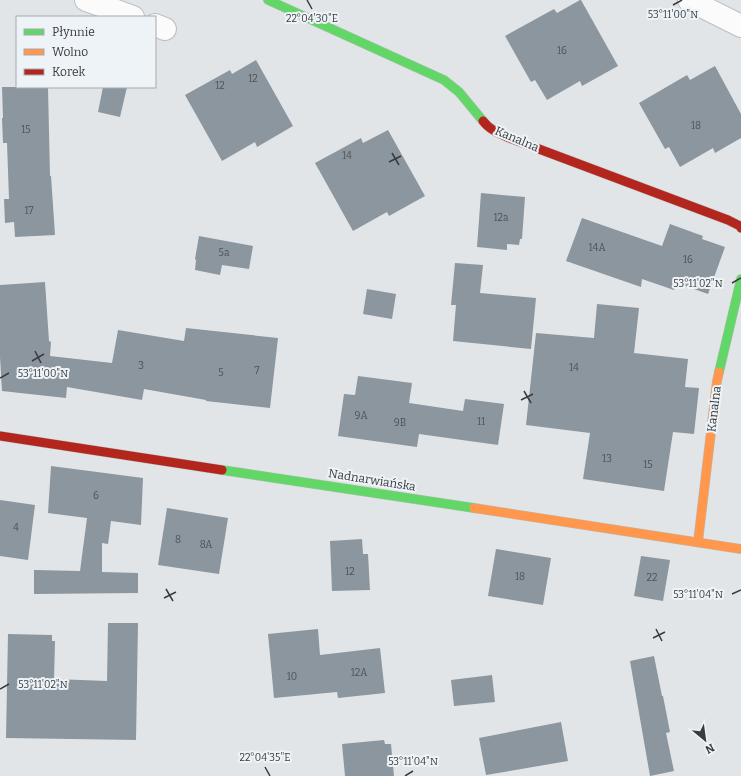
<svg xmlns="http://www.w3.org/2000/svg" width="741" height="776" font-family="Bitter,serif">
	<rect width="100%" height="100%" fill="#e2e5e8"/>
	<g fill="#8c969e">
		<polygon points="580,0 581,0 618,66 582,86 580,81 547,100 535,80 531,82 505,36 554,9 557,13"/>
		<polygon points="256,60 293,126 257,147 255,142 222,161 185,95 230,70 232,74"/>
		<polygon points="715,66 741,114 741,138 715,153 713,148 680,167 669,147 665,149 639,103 687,75 690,80"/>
		<polygon points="2,87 48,87 50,176 51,176 55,235 15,237 14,222 5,223 4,199 9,199 7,143 3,143 2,118 3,118"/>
		<polygon points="103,87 127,87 120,117 98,112"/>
		<polygon points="388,130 425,196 389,216 387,212 353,231 315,163 361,138 363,143"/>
		<polygon points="481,193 525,197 522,239 520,239 519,245 507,244 507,250 477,247"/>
		<polygon points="582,218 662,246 670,224 703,236 702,239 725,247 708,294 677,283 674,290 642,279 641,287 566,261"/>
		<polygon points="199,236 253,246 249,269 222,265 220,275 195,270 196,260 195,259"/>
		<polygon points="455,263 483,265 480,293 536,298 531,349 453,341 456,305 451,305"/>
		<polygon points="45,282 49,341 51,342 50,356 112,363 118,330 184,341 186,328 278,338 270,408 206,401 206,400 144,389 142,400 67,387 66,398 2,391 0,357 0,285"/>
		<polygon points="367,289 396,294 392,319 363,314"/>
		<polygon points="597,304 639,308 634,353 688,359 685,387 699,388 694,434 673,432 664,491 583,479 590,433 526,425 536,333 594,338"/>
		<polygon points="358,376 412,383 409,403 463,411 465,399 504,404 498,445 419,434 417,447 338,436 344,394 355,395"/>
		<polygon points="51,466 143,478 141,525 111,521 108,544 102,543 102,572 138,573 138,593 34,594 34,570 80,571 87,518 48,513"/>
		<polygon points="0,500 35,505 28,560 0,556"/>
		<polygon points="167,508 228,518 219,574 158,565"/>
		<polygon points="362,539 363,554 368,554 370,590 332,591 330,541"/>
		<polygon points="496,549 551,558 543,605 488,596"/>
		<polygon points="641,556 670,560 663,601 634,596"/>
		<polygon points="108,623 138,623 136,740 6,738 8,634 52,635 52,641 55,641 54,679 107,681"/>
		<polygon points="318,629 320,655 380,648 385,693 338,698 337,692 274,698 268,634"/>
		<polygon points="654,656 662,696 663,696 670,732 666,733 674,771 650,776 630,661"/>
		<polygon points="492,675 495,702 454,706 451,680"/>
		<polygon points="561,722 568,761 486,775 479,738"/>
		<polygon points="384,740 385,744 391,744 394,776 345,776 342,744"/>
	</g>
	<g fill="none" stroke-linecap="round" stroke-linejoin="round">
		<defs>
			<g id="street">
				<polyline points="86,0 133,17"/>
				<polyline points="689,0 741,26"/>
				<polyline points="155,25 165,29"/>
			</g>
			<g id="fast">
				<polyline points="268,0 444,80 459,92 483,121"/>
				<polyline points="719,372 741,279"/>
				<polyline points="222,470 474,508"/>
			</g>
			<g id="slow">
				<polyline points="474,508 741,549"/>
				<polyline points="698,542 717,381 719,372"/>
			</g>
			<g id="jam">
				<path d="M483 121C489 129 498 133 507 137L728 220 740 226 741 228"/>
				<polyline points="0,436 222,470"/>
			</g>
		</defs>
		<use href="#street" stroke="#bdc0c2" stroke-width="24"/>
		<use href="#fast" stroke="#bdc0c2" stroke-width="10"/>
		<use href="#slow" stroke="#bdc0c2" stroke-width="10"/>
		<use href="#jam" stroke="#bdc0c2" stroke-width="10"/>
		<use href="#street" stroke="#fbfbfc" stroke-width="22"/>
		<use href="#fast" stroke="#63d668" stroke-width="9"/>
		<use href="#slow" stroke="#ff974d" stroke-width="9"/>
		<use href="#jam" stroke="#b3261e" stroke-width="9"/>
	</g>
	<path fill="none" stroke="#393b3d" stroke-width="1.5" d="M307 0 312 9M673 5 682 0M392 153 399 165M389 162 401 156M732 283 741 278M35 351 41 363M32 361 44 354M0 378 9 373M524 391 531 403M521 400 533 394M166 589 173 601M732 594 741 590M164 598 176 592M656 629 662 641M653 638 665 632M0 689 9 684M265 767 270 776M405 776 413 771"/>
	<g text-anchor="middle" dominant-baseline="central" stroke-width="4" stroke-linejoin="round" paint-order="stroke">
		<g font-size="10" fill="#4e5255">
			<text x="562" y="51">16</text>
			<text x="253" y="79">12</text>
			<text x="220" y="86">12</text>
			<text x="696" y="126">18</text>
			<text x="26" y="130">15</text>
			<text x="347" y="156">14</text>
			<text x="29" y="211">17</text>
			<text x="501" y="218">12a</text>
			<text x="597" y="248">14A</text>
			<text x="224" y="253">5a</text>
			<text x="688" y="260">16</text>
			<text x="141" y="366">3</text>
			<text x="574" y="368">14</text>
			<text x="257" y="371">7</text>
			<text x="221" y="373">5</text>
			<text x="361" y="416">9A</text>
			<text x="481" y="422">11</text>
			<text x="400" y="423">9B</text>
			<text x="607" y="459">13</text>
			<text x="648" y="465">15</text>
			<text x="96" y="496">6</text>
			<text x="16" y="528">4</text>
			<text x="178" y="540">8</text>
			<text x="206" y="545">8A</text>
			<text x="350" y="572">12</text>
			<text x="520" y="577">18</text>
			<text x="652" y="578">22</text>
			<text x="359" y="673">12A</text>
			<text x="292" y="677">10</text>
		</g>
		<g font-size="12" fill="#393b3d" stroke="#eef3f7">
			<text transform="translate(517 139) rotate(23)">Kanalna</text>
			<text transform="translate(714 409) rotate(-83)">Kanalna</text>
			<text transform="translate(372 480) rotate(9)">Nadnarwiańska</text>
		</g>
	</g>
	<g font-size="10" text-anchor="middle" fill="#393b3d" stroke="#eef3f7" stroke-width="4" stroke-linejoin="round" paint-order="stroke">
		<text x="673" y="18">53°11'00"N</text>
		<text x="312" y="22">22°04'30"E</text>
		<text x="698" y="287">53°11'02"N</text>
		<text x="43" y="377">53°11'00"N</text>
		<text x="698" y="598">53°11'04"N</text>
		<text x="43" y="688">53°11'02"N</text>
		<text x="265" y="761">22°04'35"E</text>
		<text x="413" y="765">53°11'04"N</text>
	</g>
	<rect x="16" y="16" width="140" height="72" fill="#eef3f7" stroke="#a6a9ad"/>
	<rect x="24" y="29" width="20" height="6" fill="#63d668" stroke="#a6a9ad"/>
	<text x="52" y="36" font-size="12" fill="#393b3d">Płynnie</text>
	<rect x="24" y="49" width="20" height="6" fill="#ff974d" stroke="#a6a9ad"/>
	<text x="52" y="56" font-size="12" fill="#393b3d">Wolno</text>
	<rect x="24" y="69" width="20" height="6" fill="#b3261e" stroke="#a6a9ad"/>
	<text x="52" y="76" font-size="12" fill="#393b3d">Korek</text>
	<g transform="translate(705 740) rotate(151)" stroke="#eef3f7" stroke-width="3" paint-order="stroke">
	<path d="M0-3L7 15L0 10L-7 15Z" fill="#393b3d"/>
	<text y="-6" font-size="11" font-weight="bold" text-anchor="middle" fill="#393b3d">N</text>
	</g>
</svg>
